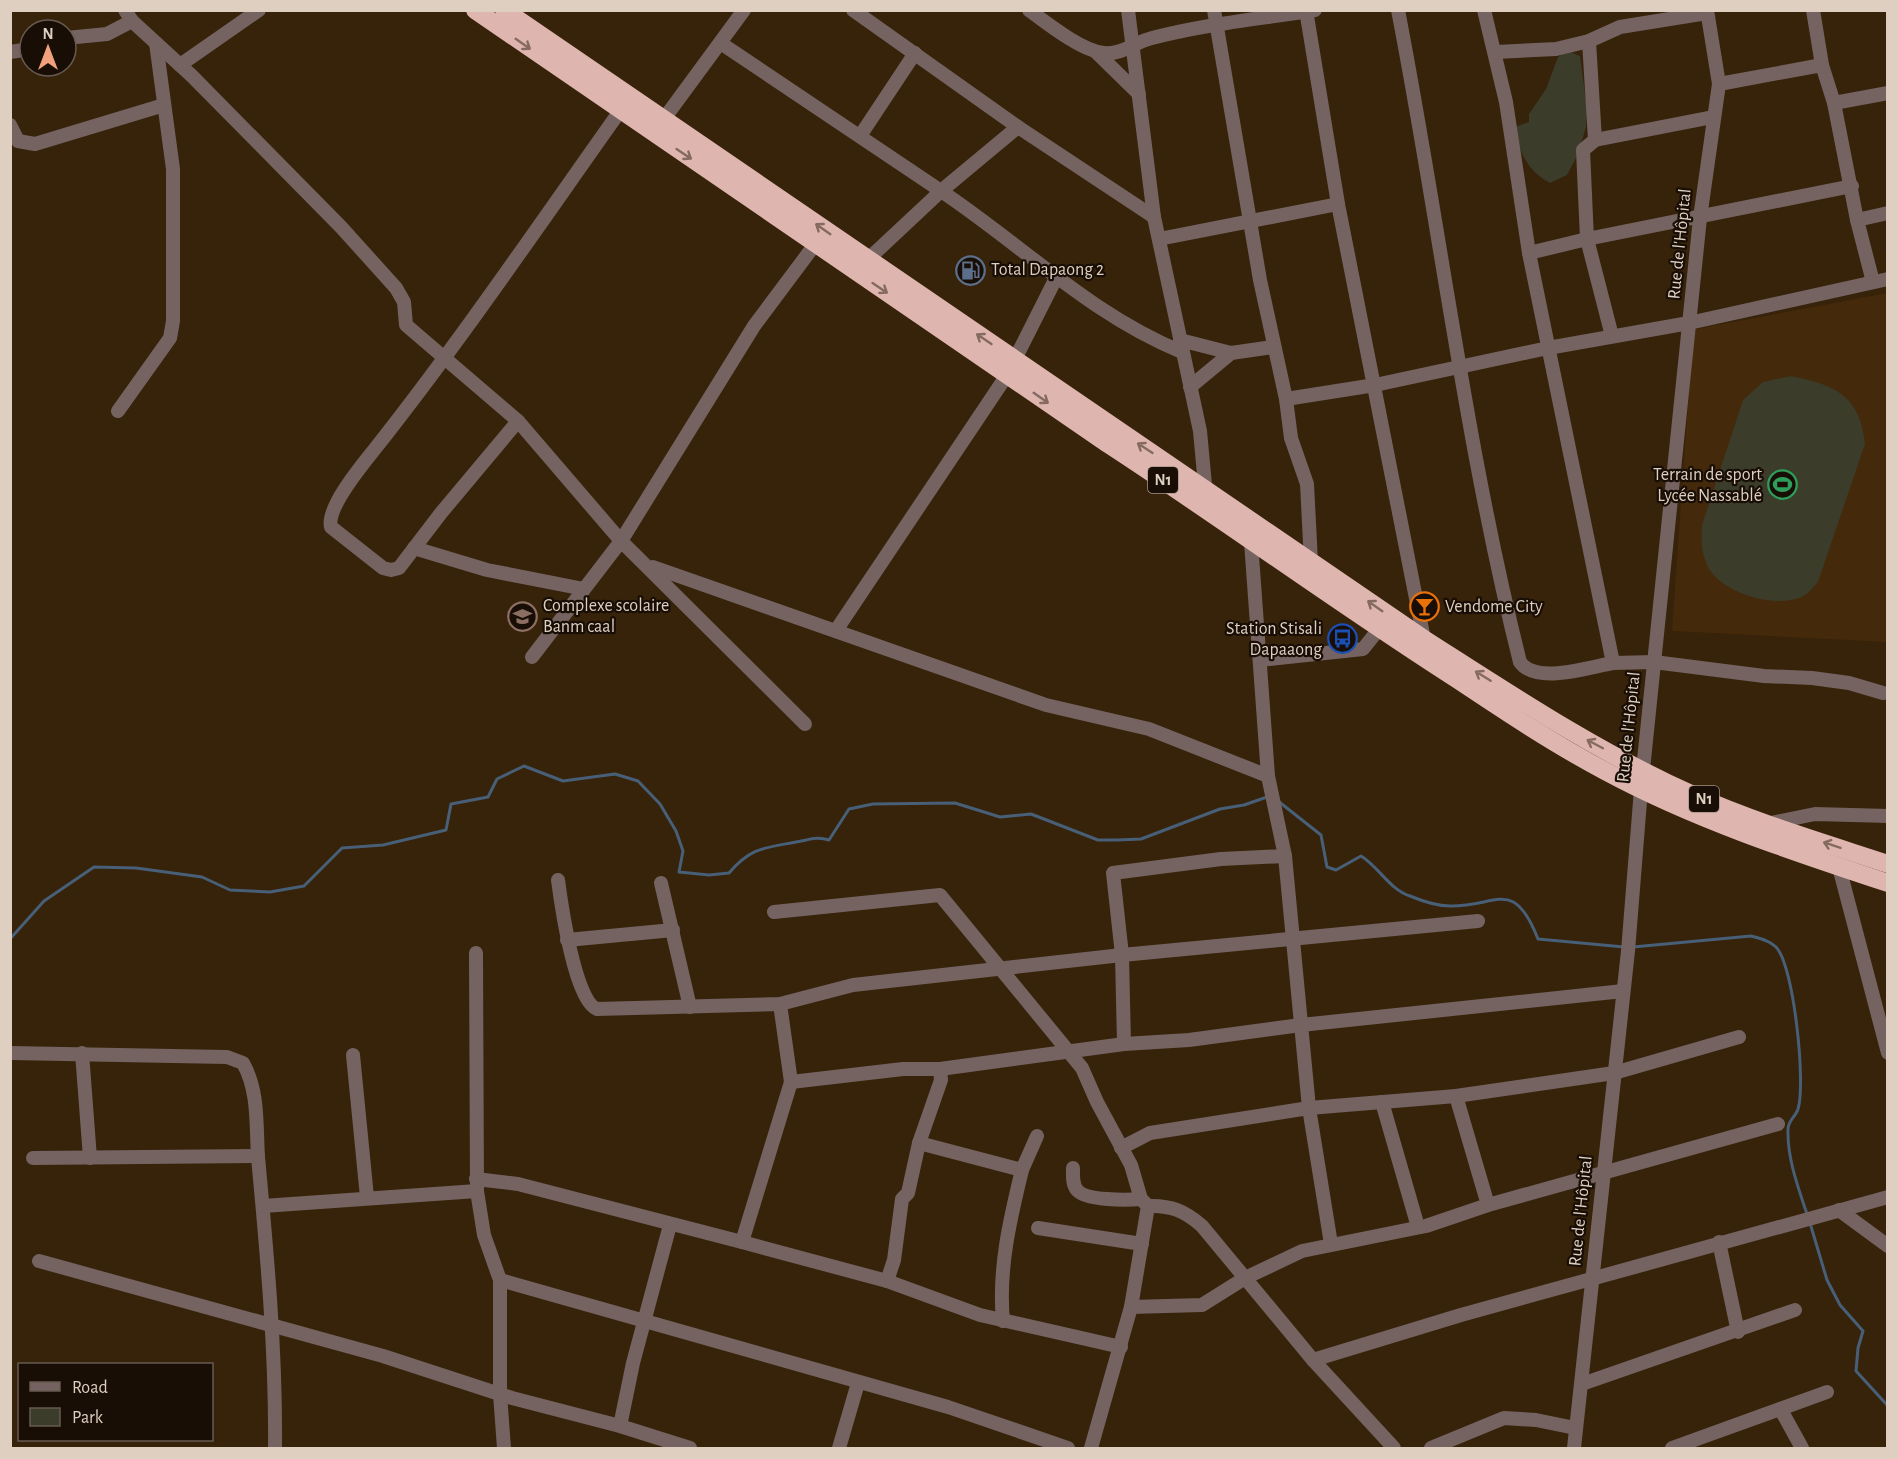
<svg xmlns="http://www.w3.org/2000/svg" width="1898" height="1459" font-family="'Alegreya Sans',sans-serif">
	<rect width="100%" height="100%" fill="#37220a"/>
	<polygon fill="#44290a" points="1887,293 1887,642 1672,631 1693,332 1696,329"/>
	<g fill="#3b3c2a">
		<path d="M1568 51 1580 56 1587 109 1586 127 1578 154 1567 175 1550 183C1527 171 1519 152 1515 127L1529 122V114L1546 89 1558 57Z"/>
		<path d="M1791 376C1835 385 1860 395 1865 444L1818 582C1814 586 1810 592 1805 595 1779 611 1721 593 1708 567 1701 552 1701 541 1702 525L1743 400 1763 382Z"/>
	</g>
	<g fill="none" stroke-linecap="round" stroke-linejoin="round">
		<g stroke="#475f77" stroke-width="3">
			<path d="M1278 801 1321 835 1327 867 1336 870 1361 856C1379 867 1389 889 1410 896 1422 901 1436 906 1450 906 1497 907 1513 876 1538 939L1624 947"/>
			<path d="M10 939 44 901 94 867 136 868 202 877 230 890 270 892 304 886 342 848 383 845 446 830 451 804 488 797 497 779 524 766 563 781 615 774 638 781 660 804 676 831 683 851 679 872 709 875 729 873C751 847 765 848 796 842 809 840 816 836 829 840L849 809 873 804 955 803 1000 817 1031 814 1098 840H1117L1141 839 1220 809 1244 805 1267 797"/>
			<path d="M1633 947 1751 936C1759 938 1769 940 1776 947 1794 965 1806 1084 1798 1109 1796 1116 1788 1121 1788 1129 1787 1158 1798 1187 1807 1214"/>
			<polyline points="1810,1223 1827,1280 1840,1305 1863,1331 1858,1348 1856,1371 1888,1406"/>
		</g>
		<g stroke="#746360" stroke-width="14">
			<polyline points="125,10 132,21 192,76 341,227 396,288 404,302 406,325 518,421 621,541 805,724"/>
			<polyline points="853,10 1018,127 1154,217"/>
			<path d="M1029 10C1048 24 1082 51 1104 53 1122 55 1135 42 1152 38 1205 24 1260 19 1315 10"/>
			<polyline points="1128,10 1154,217 1200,431 1206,496"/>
			<polyline points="1214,10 1260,280 1286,399 1291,438 1307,484 1311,562"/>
			<polyline points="1306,10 1338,204 1424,639"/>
			<path d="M1398 10C1440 227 1466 448 1520 662 1536 685 1589 667 1613 663"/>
			<polyline points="1484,10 1506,102 1529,253 1613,663 1654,662 1764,676 1812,678 1849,683 1883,693"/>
			<polyline points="1813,10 1822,65 1834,103 1857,220 1873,282"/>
			<polyline points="66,38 107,34 132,21"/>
			<polyline points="1589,41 1595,140 1583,150 1587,239 1612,336"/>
			<path d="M722 44C795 93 868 142 941 191 1022 245 1091 315 1182 352"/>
			<polyline points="10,52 30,49"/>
			<polyline points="1096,52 1139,94"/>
			<polyline points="1496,52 1556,49 1589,41 1620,27 1707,13"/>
			<polyline points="180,65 259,10"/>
			<polyline points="1719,84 1822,65"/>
			<polyline points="1834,103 1888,93"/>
			<polyline points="10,125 18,141 35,144 164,105"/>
			<polyline points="658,127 744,10"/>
			<polyline points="860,136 915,53"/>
			<polyline points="1595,140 1713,117"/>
			<polyline points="1857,220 1888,213"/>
			<polyline points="1159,239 1338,204"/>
			<polyline points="1529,253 1587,239 1852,186"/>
			<polyline points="863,264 941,191 1018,127"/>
			<polyline points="1180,340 1231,353 1273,347"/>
			<polyline points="1190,387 1231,353"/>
			<polyline points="1286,399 1375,385 1548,348 1689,323 1888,279"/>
			<polyline points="118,411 170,338 173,321 173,169 156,43"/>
			<path d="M518 421 441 513 399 568 391 570 383 568 331 527C326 508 362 465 374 450 461 340 539 225 620 111"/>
			<polyline points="1251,542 1268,776 1285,856 1309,1108 1331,1244"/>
			<polyline points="414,548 487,570 584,589"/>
			<polyline points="653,567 1046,705 1149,729 1268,776"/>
			<polyline points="837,629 1007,375 1056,278"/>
			<polyline points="532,657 621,541 754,326 816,243"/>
			<polyline points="1260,660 1363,649 1379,629"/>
			<polyline points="1766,824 1815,814 1888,816"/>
			<polyline points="1839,867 1888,1053"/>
			<path d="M558 880C561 903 575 1002 597 1009L780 1004 853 985 1122 955 1478 921"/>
			<polyline points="661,883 690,1007"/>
			<path d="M774 912 940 895 1082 1068 1097 1102 1131 1165 1141 1199 1148 1206C1171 1205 1185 1211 1202 1226L1313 1360 1394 1448"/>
			<polyline points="567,940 673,930"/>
			<polyline points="476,953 477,1191 484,1235 500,1280 500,1394 504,1448"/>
			<polyline points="1124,1044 1122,955 1113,873 1221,859 1285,856"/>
			<path d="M10 1053 227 1057 243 1063C259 1091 256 1126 258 1157 267 1254 276 1351 275 1448"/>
			<polyline points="82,1053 90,1158"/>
			<polyline points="353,1055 367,1197"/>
			<polyline points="791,1082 903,1069 940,1069 1124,1044 1189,1040 1301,1025 1623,991"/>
			<polyline points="1456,1096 1488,1205"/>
			<polyline points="1382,1102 1418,1227"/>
			<polyline points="919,1143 1022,1170 1037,1136"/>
			<polyline points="1121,1148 1150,1133 1309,1108 1456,1096 1614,1073 1739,1037"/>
			<polyline points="33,1158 258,1156"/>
			<path d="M1073 1168C1073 1175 1072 1184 1077 1190 1085 1201 1128 1200 1141 1199"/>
			<polyline points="476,1179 518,1184 742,1242 887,1281 980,1315 1121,1347"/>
			<polyline points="263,1206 477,1191"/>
			<polyline points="1839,1210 1888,1246"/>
			<polyline points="1038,1228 1142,1244"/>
			<polyline points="742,1242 791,1082 780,1004"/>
			<polyline points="1719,1242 1738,1332"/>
			<polyline points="39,1261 383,1356 512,1398 620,1426 690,1448"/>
			<polyline points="500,1280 948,1407 1068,1448"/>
			<polyline points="887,1281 894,1260 902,1199 908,1193 919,1143 941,1080 940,1069"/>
			<polyline points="1131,1307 1202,1305 1245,1278 1302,1251 1426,1226 1488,1205 1778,1124"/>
			<path d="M1003 1321C998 1270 1010 1219 1022 1170"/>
			<polyline points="1313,1360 1461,1315 1888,1197"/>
			<polyline points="1582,1384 1795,1310"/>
			<polyline points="1781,1410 1802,1448"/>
			<polyline points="620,1426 633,1363 670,1225"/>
			<polyline points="839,1448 858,1383"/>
			<polyline points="1091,1448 1131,1307 1148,1206"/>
			<polyline points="1431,1448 1504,1418 1536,1420 1575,1428"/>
			<polyline points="1574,1448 1628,951 1641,789 1700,218 1719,84 1707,10"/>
			<polyline points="1672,1448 1827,1392"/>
		</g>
		<g stroke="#deb5af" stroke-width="18">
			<path d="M475 10 1108 444C1226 521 1339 604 1458 680 1506 712 1554 744 1605 771 1694 819 1791 851 1888 883"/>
			<path d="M504 10 1424 639C1510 694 1597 752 1691 794 1754 822 1821 842 1888 864"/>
		</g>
	</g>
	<defs><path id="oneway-shaft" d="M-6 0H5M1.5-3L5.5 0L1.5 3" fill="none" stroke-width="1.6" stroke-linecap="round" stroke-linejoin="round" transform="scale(1.5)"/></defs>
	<g stroke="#856a62">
		<use href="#oneway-shaft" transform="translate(523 44) rotate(35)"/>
		<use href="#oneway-shaft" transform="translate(684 154) rotate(34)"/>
		<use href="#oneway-shaft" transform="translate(823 229) rotate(-145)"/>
		<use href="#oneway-shaft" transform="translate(880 288) rotate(34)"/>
		<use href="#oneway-shaft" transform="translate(984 339) rotate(-146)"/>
		<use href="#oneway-shaft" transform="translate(1041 398) rotate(35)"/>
		<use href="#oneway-shaft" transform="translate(1145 448) rotate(-147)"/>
		<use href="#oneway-shaft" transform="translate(1375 606) rotate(-145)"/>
		<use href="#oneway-shaft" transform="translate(1483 676) rotate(-148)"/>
		<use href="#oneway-shaft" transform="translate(1595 744) rotate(-152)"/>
		<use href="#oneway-shaft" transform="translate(1832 845) rotate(-162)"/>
	</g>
	<defs>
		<symbol id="fuel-ring" viewBox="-11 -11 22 22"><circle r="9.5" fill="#180e05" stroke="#5c6f8a" stroke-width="1.5"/><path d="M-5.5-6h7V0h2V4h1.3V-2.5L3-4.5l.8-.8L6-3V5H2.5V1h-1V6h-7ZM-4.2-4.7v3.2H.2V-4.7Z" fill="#5c6f8a"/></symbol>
		<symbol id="stadium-ring" viewBox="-11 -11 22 22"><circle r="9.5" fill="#180e05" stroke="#2e9e5b" stroke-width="1.5"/><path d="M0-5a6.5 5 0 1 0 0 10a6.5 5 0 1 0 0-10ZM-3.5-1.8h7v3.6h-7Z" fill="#2e9e5b"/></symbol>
		<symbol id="bar-ring" viewBox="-11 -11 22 22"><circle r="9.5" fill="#180e05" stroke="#e8710a" stroke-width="1.5"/><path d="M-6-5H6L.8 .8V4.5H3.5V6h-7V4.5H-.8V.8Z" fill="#e8710a"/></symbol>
		<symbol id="school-ring" viewBox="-11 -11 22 22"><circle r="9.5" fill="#180e05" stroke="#8d6e63" stroke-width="1.5"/><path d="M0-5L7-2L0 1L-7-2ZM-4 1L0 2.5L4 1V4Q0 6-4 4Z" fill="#8d6e63"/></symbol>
		<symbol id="bus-ring" viewBox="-11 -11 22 22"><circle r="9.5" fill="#180e05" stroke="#1a4fb4" stroke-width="1.5"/><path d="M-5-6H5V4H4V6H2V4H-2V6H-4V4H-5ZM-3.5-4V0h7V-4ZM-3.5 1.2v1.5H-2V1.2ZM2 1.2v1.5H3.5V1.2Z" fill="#1a4fb4"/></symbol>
	</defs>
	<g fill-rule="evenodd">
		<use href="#fuel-ring" x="954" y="254" width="33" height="33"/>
		<use href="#stadium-ring" x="1766" y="468" width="33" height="33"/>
		<use href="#bar-ring" x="1408" y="590" width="33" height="33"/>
		<use href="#school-ring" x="506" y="600" width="33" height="33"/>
		<use href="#bus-ring" x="1326" y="622" width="33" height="33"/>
	</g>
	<g text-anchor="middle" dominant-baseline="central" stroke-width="4.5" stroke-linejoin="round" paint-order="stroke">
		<g fill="#180e05" stroke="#a39589" stroke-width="1.5">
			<rect x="1148" y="467" width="30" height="26" rx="4.5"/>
			<rect x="1689" y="786" width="30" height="26" rx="4.5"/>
		</g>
		<g font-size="16" font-weight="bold" fill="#decfc1">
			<text x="1163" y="480">N1</text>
			<text x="1704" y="799">N1</text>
		</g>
		<g font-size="18" fill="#decfc1" stroke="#180e05">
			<text transform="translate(1680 244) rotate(-84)">Rue de l'Hôpital</text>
			<text transform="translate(1629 727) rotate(-84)">Rue de l'Hôpital</text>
			<text transform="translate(1581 1211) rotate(-84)">Rue de l'Hôpital</text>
		</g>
		<g font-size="18" fill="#decfc1" stroke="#180e05" text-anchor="start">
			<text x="991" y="270">Total Dapaong 2</text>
			<text x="1762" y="475" text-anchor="end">Terrain de sport<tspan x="1762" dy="21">Lycée Nassablé</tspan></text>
			<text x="543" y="606">Complexe scolaire<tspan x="543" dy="21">Banm caal</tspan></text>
			<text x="1445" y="607">Vendome City</text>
			<text x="1322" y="629" text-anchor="end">Station Stisali<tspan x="1322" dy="21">Dapaaong</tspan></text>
		</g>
	</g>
	<rect width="1898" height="1459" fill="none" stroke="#decfc1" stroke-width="24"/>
	<rect x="18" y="1363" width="195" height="78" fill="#180e05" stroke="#675b50" stroke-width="1.5"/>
	<rect x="30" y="1382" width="30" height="9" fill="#746360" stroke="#675b50" stroke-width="1.5"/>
	<text x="72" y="1393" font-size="18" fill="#decfc1">Road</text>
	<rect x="30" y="1408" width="30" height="18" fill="#3b3c2a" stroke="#675b50" stroke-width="1.5"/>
	<text x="72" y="1423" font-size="18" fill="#decfc1">Park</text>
	<g transform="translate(48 48)"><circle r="28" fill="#180e05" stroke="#675b50" stroke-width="1.5"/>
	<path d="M0-4.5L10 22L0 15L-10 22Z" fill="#f1a17d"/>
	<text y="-9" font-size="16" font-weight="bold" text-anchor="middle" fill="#decfc1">N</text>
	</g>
</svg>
